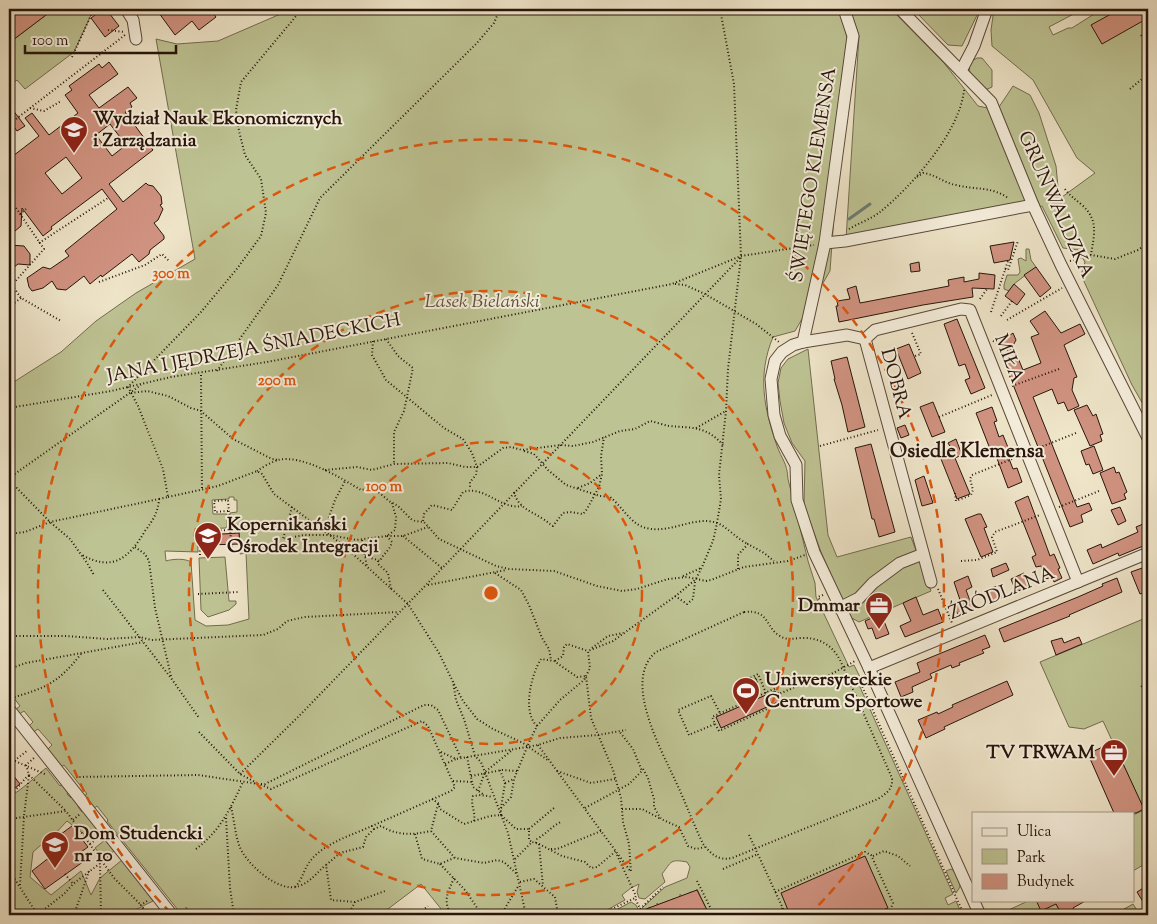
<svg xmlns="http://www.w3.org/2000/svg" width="1157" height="924" font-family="'Sorts Mill Goudy',serif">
	<rect width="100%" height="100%" fill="#efe5c9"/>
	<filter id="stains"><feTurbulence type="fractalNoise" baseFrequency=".004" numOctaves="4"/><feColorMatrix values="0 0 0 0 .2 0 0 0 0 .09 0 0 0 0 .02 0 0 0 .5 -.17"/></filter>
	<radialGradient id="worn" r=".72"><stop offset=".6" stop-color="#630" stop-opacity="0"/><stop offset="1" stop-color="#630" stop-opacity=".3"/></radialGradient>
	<g fill="#bec393" stroke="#726c4f" fill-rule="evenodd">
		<polygon points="54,9 87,9 91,15 74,52 25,89 17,80 9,87 9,77 11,75 9,71 9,43"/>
		<path d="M292 9H839L847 37 830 271 795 331 773 337C757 376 764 408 777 446 782 460 787 462 788 479L808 561 815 583 816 597 849 667 854 665 861 679 860 687 953 894 945 898 948 905 956 901 962 915H697L708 910 703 907 705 906 697 889V892H691L682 897 680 894V897L675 900 673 898 674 901 669 903 668 901 658 905 657 903V907L652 909 649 907 653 915H646L642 908 665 887 687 878 690 867 687 862C670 859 672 861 662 874L665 882 645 899 639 898 637 892 639 884 631 888 622 895 625 900 607 910 610 915H446L421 884 380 915H192L186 907 187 915H182L107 821 108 820 97 806 93 809 84 796 87 794 64 765 61 767 47 750 52 745 38 729 32 733 28 727 33 722 24 711 18 715 15 710 20 706 11 694 9 695V385L61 352 96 321 136 293 195 259 156 39 177 44 218 41ZM229 497H234V500H237V512L230 513V522H232V518H236L235 524 239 525 240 554 246 553 249 619 228 625 206 626 195 620 191 562C185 558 172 559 166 561L165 551 198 552 197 529 226 528 227 526V514H213L212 500 229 499Z"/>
		<polygon points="850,9 891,9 944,63 978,106 997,110 1013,86 1030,95 1039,113 1056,166 1058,187 1062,197 1095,173 1077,158 1033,80 992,46 991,30 994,9 1083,9 1049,27 1053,35 1068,28 1072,28 1102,9 1148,9 1148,413 1132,385 1081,275 1085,262 1078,250 1063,248 1042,206 846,239 859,36"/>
		<polygon points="913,9 980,9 962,46 948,45"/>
		<path d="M977 58H982L992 70V87L983 91C975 82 967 75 970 62Z"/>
		<polygon points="1026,249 1029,249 1031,260 1036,267 1014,284 1009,291 1004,289 1004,285 1007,275 1018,275 1020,272 1018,259 1021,258 1026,261"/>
		<polygon points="808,349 828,535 837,557 911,537 931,591 859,622 850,617 821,552 804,505 805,461 792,443 784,423 780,401 778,383 781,368 788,359"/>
		<polygon points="225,557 229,601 236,601 236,604 229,610 208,617 201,610 199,558"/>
		<polygon points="1148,617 1148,862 1133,871 1133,815 1144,810 1103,721 1084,729 1069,727 1040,662"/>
		<path d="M46 768 60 786 64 783 69 790 67 794 71 798 73 796 79 804 78 807 82 812 84 809 98 828 88 835H85L67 821 52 837H50L33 852 30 877 51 895 81 871 91 895 100 878 122 860 153 901 135 910 131 915H9V797C23 789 34 778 46 768Z"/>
		<polygon points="105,840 114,851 104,859 95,848"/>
		<path d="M951 869C956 871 960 881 960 887L956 893 946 871Z"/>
		<polygon points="1030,900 1055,902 1062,915 998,915"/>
		<polygon points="631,902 636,905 641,915 639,915 637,911 632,913 630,910 619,915 614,915 614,911"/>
		<polygon points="1133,904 1140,915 1118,915 1117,913"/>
	</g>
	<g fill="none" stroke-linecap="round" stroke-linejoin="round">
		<polyline stroke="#6d7976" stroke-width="3" points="849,219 870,204"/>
	</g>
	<g fill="#d19381" stroke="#27140b" fill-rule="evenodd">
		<polygon points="17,9 54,9 9,43 9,15"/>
		<polygon points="103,9 106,9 119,26 105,37 91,18"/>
		<polygon points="156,9 210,9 216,17 199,30 192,21 175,35"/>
		<polygon points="1120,9 1148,9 1148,18 1102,44 1091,25"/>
		<path d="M109 62 118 74 89 95 99 108 128 87 137 98 130 103 132 107 125 112 153 150 109 184 123 202 146 183 148 185 153 186 161 196 162 204 160 205 163 209 158 220 154 223 164 236V239L150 250 149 254 139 262 132 254 102 277 101 275 90 284 84 276 66 290 57 289 52 281 43 288 32 291 29 287 27 278 43 267 50 269 69 256 65 251 117 209 102 189 51 227 52 229 43 236 22 208 21 226 9 236V159L39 136 25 118 32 113 49 135 78 113 65 95 72 90 69 86 99 64 102 68ZM110 124 126 145 112 156 96 135ZM66 157 82 178 62 194 45 173Z"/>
		<polygon points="9,105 25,126 17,131 9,120"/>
		<polygon points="1014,242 1010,260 994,263 990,246"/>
		<polygon points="9,245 24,246 30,254 30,265 18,264 9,271"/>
		<polygon points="919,262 920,271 911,272 910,264"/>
		<polygon points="1036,267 1051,288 1040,297 1024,275"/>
		<polygon points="979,273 995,275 994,289 972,288 973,297 923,305 839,322 836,306 838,306 837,301 850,299 847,289 856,286 860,303 949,286 948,280 964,277 964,282 979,279"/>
		<polygon points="1014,284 1025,294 1017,305 1005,296"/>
		<polygon points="1045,311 1061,333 1080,324 1085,334 1064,345 1077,377 1074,378 1072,390 1079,406 1068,411 1064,402 1058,404 1052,389 1033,397 1077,507 1089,503 1092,510 1081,515 1083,522 1070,527 1004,362 1018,358 1023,370 1041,363 1031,337 1039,334 1030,321"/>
		<polygon points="957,319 985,388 971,394 965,380 970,378 965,364 959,366 944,324"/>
		<polygon points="1013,333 1016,340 1009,353 1002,341"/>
		<polygon points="909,344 921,373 908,379 896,349"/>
		<polygon points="847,357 865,427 848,432 842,405 834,379 835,379 831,361"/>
		<polygon points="933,402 945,432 932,437 920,407"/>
		<polygon points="1087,405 1093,416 1096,414 1103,434 1100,435 1102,441 1090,446 1074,410"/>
		<polygon points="992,407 997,421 994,422 999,437 1003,435 1009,450 1006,451 1013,469 1017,468 1022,482 1008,488 995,453 992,454 976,413"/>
		<polygon points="905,425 909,435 901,438 897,428"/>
		<polygon points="956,439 962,455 955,458 970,494 957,499 939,454 951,448 948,443"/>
		<polygon points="871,444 895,532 879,537 874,519 872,519 855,448"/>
		<polygon points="1094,446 1103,470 1093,474 1089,464 1086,465 1081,451"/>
		<polygon points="1114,467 1116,473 1119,472 1127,492 1124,494 1126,499 1112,504 1100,473"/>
		<polygon points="924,476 933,503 922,506 915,480"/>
		<polygon points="1028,496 1050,556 1054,554 1060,568 1058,569 1062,578 1054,582 1052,577 1046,579 1041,566 1036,567 1032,557 1036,555 1015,502"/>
		<polygon points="1120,507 1126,521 1118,525 1111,510"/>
		<polygon points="978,514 981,514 987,527 984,528 993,552 981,557 965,519"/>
		<polygon points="1143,524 1145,528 1148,526 1148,544 1119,556 1118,553 1093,564 1087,550 1101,544 1102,548 1138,532 1136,527"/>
		<polygon points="239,533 240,544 206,545 205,535"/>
		<polygon points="1006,563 1009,570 993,577 991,569"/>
		<polygon points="1145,567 1148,574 1148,591 1140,594 1131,572"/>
		<polygon points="1024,573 1030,586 1016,592 1011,579"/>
		<polygon points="968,576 972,587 966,590 973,609 958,615 953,603 960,600 954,582"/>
		<polygon points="1117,578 1122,592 1069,615 1070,616 1004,642 999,629 1078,597 1103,586 1102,584"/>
		<polygon points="997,586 1002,598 988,603 983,591"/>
		<polygon points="916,597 923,615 938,609 943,622 905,637 900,626 911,621 903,603"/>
		<polygon points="876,616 878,622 884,621 889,634 876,639 872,628 868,629 865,621"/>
		<polygon points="985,635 990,647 982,650 984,653 959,663 960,665 952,668 951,665 930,674 932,678 912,687 913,692 901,697 895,682 920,672 917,663"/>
		<polygon points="1079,637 1082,644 1056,655 1051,641 1062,638 1064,643"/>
		<polygon points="1007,681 1013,695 944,727 945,729 926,738 918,720 937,712 938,714 953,707 952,705"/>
		<polygon points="775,691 780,701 721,728 716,717"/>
		<polygon points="1113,742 1144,809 1136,813 1114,813 1088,754"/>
		<polygon points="9,770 20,784 9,793"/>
		<polygon points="72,826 88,847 81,852 87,859 45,889 32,871 64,846 57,837"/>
		<polygon points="865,856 888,908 871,915 790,915 781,893"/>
		<polygon points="1148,885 1148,910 1137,892"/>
		<polygon points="697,890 707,910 695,915 630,915"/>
		<polygon points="1036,900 1087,900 1073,908 1076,915 1062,915 1056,904 1041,911"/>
	</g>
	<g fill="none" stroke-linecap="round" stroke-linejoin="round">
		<defs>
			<g id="minor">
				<polyline points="126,9 133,20 136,39"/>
				<polyline points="900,9 991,102 1033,205 1061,265 1148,438"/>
				<polyline points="961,71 974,46 987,9"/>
				<polyline points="825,243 845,241 1033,205"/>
				<polyline points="865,339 847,335 803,342 793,345 782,352 775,361 771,379 774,415 780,436 796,465 797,500 814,552 869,668 980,915"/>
				<polyline points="865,339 875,330 961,309 970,310 1078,582"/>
				<polyline points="865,339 931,582"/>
				<polyline points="803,342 825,243 853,36 844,9"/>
				<polyline points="839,608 859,598 873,583 900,563 923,554"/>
				<polyline points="869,668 1148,553"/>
				<polyline points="9,709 172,915"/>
			</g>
		</defs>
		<use href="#minor" stroke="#59483a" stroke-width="13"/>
		<g stroke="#27140b" stroke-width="2" stroke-dasharray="1 2.5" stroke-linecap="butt">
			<polyline points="108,30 124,32"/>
			<polyline points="1141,35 1148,45"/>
			<polyline points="72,57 94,9"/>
			<polyline points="1148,82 1145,90 1148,100"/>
			<polyline points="1130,89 1148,74"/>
			<polyline points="30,108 44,111 61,101"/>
			<polyline points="16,119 125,35"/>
			<path d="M917 177 923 173C935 174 944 183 956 185 975 190 991 186 1008 198"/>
			<path d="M1065 189C1070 196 1075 199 1082 205 1099 220 1094 235 1091 255"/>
			<polyline points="16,208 44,249 12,285 21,298 61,321"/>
			<polyline points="20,214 26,209"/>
			<path d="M849 229C859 223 871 219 880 212 911 187 960 132 964 90"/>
			<polyline points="39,243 108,198"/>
			<polyline points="1070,261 1091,255 1115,259 1138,250 1148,243"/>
			<polyline points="1005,269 1008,270 1018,241"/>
			<polyline points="99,282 145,265 162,254 169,261"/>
			<polyline points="675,284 685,285 705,294 756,324 779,342"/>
			<polyline points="980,299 987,289"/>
			<polyline points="9,307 21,298"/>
			<polyline points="991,312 1008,261"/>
			<polyline points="1001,316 1012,301"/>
			<polyline points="1007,320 1062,288"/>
			<polyline points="912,333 921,354 915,356"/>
			<polyline points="386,339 398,356 413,368 404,411 394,432 394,464"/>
			<polyline points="373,341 372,355 386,380 444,428 463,439 472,453 477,467 476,475 470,482 470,489"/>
			<polyline points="993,341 1004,347"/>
			<polyline points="217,371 278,285 320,198 476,44 494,23 500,9"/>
			<polyline points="201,375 202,490"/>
			<polyline points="1012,386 1059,369"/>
			<polyline points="131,393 147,391 168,396 191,408 201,411 233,439 272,459 278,460"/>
			<polyline points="9,408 111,391 171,377 267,362 672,284 741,256 814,245"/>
			<polyline points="939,417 992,395"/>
			<polyline points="696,428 726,411"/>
			<polyline points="820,446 878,430"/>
			<polyline points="1036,449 1076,433"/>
			<path d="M524 451 534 454 548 470 566 485 600 496 610 497C619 504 628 518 637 524 663 540 692 514 717 523 726 526 737 539 748 544"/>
			<path d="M325 470 357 467 372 470 394 464 448 463 465 467H477L503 448 511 447 522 450 561 445 573 446 593 442 620 431 635 429 650 421C656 422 663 425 669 426 693 428 706 426 723 445"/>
			<path d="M257 471C263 467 271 462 278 460 302 454 341 478 361 490L371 488 376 490 389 501 398 506 411 519 415 521 424 522 439 539 496 566 509 569 554 571 597 586 622 591 637 589 668 579 678 578 687 577 706 581 711 580 744 567 788 561 805 555"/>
			<polyline points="9,478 141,385"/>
			<polyline points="9,480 50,522 70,539 87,563 94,575"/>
			<polyline points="578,488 590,483 602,474"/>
			<path d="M514 492C518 508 531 511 543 519 547 521 549 524 553 526L563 513 570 512 583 514 587 509 599 487 602 474 601 456 604 437"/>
			<polyline points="955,493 956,501 971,495 973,490 970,479 972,475 1017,457"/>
			<polyline points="168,497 218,486 257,471 262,474 274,494 343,545 408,604 439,653 453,682 456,700 464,719 475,756 481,762 508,833 526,915"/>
			<polyline points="159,499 168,497 163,469 138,406 128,387 201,312 236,270 261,236 266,213 261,179 245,155 239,131 236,110 241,82 302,9"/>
			<polyline points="292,507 283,539 304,535 330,535 356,540 387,536 395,530 396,517 392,503"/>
			<polyline points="1059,507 1099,491"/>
			<polyline points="228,511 215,512 214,501 228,500 232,554"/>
			<path d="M423 521 424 514 432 505 452 510 463 492C485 485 500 510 522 506"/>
			<polyline points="324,531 335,500 345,481"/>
			<path d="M9 534 25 532 50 522 159 499C158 513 153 520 145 531 129 558 113 572 82 555"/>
			<polyline points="387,536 403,536 428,527"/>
			<polyline points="403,536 442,568"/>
			<polyline points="362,540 367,567"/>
			<polyline points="135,547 145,554 149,561 155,608 171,676"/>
			<polyline points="200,555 199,531 230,530"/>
			<path d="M365 556 380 561C383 554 390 550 392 542L387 536"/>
			<polyline points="378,561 378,564 388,573 391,589"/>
			<polyline points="961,561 977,560 997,552 992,537 995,532 1040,515"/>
			<polyline points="738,569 738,555 748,544 764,553 774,561"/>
			<polyline points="495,573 521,590 529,605 542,638 549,649 551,660"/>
			<polyline points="683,576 701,568"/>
			<polyline points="428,585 506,570"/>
			<polyline points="938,589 952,623"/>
			<polyline points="103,590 171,678 199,718"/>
			<polyline points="198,594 239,592"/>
			<polyline points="823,595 818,597 825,611 830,612"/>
			<polyline points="675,596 687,604 693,599 695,582"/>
			<path d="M744 612C770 609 765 628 780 636 786 640 792 639 799 638 817 637 831 643 840 660L892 778C893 789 887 793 878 799L732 858C718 861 711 854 703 844 693 823 685 801 675 780 661 749 622 680 656 652Z"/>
			<polyline points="9,636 66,636 107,639 140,637 151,640 263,635 278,629 287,621 305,617 399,612"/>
			<polyline points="592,648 608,636 623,633"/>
			<polyline points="555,661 563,656 564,647 567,644 588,651"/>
			<polyline points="9,669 26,663 143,642"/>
			<polyline points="863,680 862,686 964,915"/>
			<polyline points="454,684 463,701 477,719 493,729 523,743 549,761"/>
			<polyline points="742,684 758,677"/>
			<polyline points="743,685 758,679"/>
			<polyline points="1141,686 1148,690"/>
			<polyline points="744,688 759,681"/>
			<path d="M11 698C46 688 58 683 81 654"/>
			<polyline points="748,701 740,683 758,674 766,693"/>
			<polyline points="715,724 719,731 782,702 779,694"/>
			<path d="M537 726C522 712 531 675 541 659L554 661 577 677 586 676 591 718 613 770 621 798 623 822 629 844 631 872"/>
			<polyline points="199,732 240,774 257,783"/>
			<polyline points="691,734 715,724 712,717 776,688 779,694 802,684 815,683 855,661"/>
			<polyline points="689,735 678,710 711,696 720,713"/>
			<polyline points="538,745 631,872"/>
			<polyline points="441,752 456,759 538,745 560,738 598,735 626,730"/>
			<polyline points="467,757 472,782"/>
			<polyline points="15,761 47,775"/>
			<polyline points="445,764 456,759"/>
			<polyline points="9,765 28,750"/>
			<polyline points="643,769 648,778 654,799 654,807 661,819 679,827 688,846 696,849 705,847"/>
			<polyline points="500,770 505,783 501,808"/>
			<polyline points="557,771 591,783 615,779"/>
			<polyline points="240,774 299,716 426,585 741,257"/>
			<polyline points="29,775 66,811"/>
			<polyline points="471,776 502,770 517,771"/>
			<path d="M76 777 198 775 259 784 271 789 422 721 428 726 455 787 451 791 372 826 374 829 381 826C398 836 412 835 431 831"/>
			<polyline points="453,781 472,782 473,787 484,795"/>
			<polyline points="505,783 514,779"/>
			<polyline points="261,784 265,784 424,705 431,705 438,710 461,758"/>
			<polyline points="478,791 485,772 511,751"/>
			<path d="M9 796C18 789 21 782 29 775L26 765 35 757"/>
			<polyline points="432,799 438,803 440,809 464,824 490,816 501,815 516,829 529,829 529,840 532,842"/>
			<polyline points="438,804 431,831 455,858 484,863 497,860 504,862 518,875"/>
			<path d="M231 807C234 819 235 833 239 845 245 863 279 894 299 886 311 882 317 872 326 865"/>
			<polyline points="585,808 629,784 642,771 633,749 619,731"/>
			<polyline points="622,809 642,809 661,819"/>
			<polyline points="501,815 501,808 511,797 514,779 530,740 537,726 560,700 584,680 590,668 588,651 613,641 677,595 696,579 702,567 713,541 717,523 721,499 719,475 726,411 728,369 741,256 734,84 720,9"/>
			<polyline points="226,818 230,888 234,915"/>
			<polyline points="9,819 66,811 114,878 141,905"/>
			<polyline points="73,820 80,814"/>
			<path d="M474 821C476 812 470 805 473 796L481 795 493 797"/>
			<polyline points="529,829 554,808"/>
			<polyline points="415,834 422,859 440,864 454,858"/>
			<polyline points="749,835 786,915"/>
			<path d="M536 843 537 839C546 834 552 826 561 822"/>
			<polyline points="90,844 98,838"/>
			<polyline points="539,844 562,856 585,862 591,868 597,867 616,851"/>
			<path d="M196 849C221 830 230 809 243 782"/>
			<polyline points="551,849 557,849 601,831"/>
			<polyline points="617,855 636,896 635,898"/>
			<polyline points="873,856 884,851 898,856 910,866"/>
			<polyline points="515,859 532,842 539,844 543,886"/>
			<polyline points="100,863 101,915"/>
			<polyline points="440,864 465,890 482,915"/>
			<polyline points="723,869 758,854"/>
			<polyline points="9,870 37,914 35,915"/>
			<polyline points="65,874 73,884"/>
			<polyline points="697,881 714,915"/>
			<polyline points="520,882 534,879 555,897 558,915"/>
			<polyline points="20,885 24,816 29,775"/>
			<path d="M295 887C303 879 304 868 311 860 325 843 352 835 372 826"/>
			<polyline points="775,892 865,852 871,855 893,903 890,911 881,915"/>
			<polyline points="147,901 141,905 148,915"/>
			<polyline points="355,902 331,900 326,865 340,853 363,847 366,837 374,829"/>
			<polyline points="640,909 663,887"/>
			<polyline points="608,911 635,898 643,915"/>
			<polyline points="920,913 921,915"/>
			<polyline points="37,915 64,894 73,884 111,855"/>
			<polyline points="74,915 89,871"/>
			<polyline points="134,915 143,908"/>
			<polyline points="348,915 355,902 385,891"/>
			<polyline points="417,915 428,906"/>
			<path d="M452 915C442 902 448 892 454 878"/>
			<polyline points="501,915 519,885"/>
			<polyline points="769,915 783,908"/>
		</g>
		<use href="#minor" stroke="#f5eedc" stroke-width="11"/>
	</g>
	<g fill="none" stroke="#de560c" stroke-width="2.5" stroke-dasharray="9 6">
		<circle cx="491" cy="593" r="151"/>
		<circle cx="491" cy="593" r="302"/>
		<path d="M171 913A453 453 0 1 1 811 913"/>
	</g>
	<defs>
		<symbol id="university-pin" viewBox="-11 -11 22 30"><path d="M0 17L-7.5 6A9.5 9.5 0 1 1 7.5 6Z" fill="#8f2418" stroke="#f5eedc"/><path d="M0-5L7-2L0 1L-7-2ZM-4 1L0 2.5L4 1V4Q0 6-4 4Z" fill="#fff"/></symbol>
		<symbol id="office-pin" viewBox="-11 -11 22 30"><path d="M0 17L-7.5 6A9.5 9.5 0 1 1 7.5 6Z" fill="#8f2418" stroke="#f5eedc"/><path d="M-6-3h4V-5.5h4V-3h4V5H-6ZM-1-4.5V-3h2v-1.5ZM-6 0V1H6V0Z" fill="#fff"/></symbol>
		<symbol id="stadium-pin" viewBox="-11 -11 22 30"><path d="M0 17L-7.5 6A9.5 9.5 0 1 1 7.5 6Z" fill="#8f2418" stroke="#f5eedc"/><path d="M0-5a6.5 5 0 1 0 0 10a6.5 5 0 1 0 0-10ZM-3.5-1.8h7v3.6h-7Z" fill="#fff"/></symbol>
	</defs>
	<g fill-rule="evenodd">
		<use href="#university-pin" x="58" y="114" width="32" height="43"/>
		<use href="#university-pin" x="192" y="520" width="32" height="43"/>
		<use href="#office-pin" x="863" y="590" width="32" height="43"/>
		<use href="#stadium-pin" x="730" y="675" width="32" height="43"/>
		<use href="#office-pin" x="1098" y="737" width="32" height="43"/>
		<use href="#university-pin" x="39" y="829" width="32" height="43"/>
	</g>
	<g text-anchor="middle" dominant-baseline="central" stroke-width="4" stroke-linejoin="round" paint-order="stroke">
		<g font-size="19" font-weight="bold" fill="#27140b" stroke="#f5eedc" text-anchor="start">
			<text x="93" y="119">Wydział Nauk Ekonomicznych<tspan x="93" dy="22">i Zarządzania</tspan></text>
			<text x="227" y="525">Kopernikański<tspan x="227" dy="22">Ośrodek Integracji</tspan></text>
			<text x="860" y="606" text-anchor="end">Dmmar</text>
			<text x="765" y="680">Uniwersyteckie<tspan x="765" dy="22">Centrum Sportowe</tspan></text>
			<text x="1095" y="753" text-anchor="end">TV TRWAM</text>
			<text x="74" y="834">Dom Studencki<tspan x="74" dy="22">nr 10</tspan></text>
		</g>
		<g font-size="19" fill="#27140b" stroke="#f5eedc">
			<text transform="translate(814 175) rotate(-81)">ŚWIĘTEGO KLEMENSA</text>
			<text transform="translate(1055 205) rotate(66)">GRUNWALDZKA</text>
			<text transform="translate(254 349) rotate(-11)">JANA I JĘDRZEJA ŚNIADECKICH</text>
			<text transform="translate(1008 359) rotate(69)">MIŁA</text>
			<text transform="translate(895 384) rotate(75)">DOBRA</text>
			<text transform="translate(1002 594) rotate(-22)">ŹRÓDLANA</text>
		</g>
		<g font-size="19" font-style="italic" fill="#5c513b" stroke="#f5eedc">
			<text x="482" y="302">Lasek Bielański</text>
		</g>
		<g font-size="20" font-weight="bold" fill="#27140b" stroke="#f5eedc">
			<text x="967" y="452">Osiedle Klemensa</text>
		</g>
	</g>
	<circle cx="491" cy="593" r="8" fill="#de560c" stroke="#f5eedc" stroke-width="2.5"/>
	<g font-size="15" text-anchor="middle" font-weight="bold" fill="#de560c" stroke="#f5eedc" stroke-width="4" stroke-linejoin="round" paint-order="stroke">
		<text x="171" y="278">300 m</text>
		<text x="277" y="385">200 m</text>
		<text x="384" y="491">100 m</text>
	</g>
	<rect width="1157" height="924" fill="none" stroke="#efe5c9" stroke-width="30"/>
	<rect x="10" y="10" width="1137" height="904" fill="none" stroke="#27140b" stroke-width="2.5"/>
	<rect x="15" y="15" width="1127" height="894" fill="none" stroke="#27140b"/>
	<rect x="972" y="812" width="162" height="90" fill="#f5eedc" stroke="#a39788"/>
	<rect x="982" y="828" width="25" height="8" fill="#f5eedc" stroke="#a39788"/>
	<text x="1017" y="836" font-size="15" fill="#27140b">Ulica</text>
	<rect x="982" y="849" width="25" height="15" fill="#bec393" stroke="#a39788"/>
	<text x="1017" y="862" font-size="15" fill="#27140b">Park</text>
	<rect x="982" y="874" width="25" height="15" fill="#d19381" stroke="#a39788"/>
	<text x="1017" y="886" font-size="15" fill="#27140b">Budynek</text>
	<path d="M25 45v8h151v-8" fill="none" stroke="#27140b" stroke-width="2.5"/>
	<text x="32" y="45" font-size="15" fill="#27140b" stroke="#f5eedc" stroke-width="4" paint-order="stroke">100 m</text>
	<rect width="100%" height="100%" filter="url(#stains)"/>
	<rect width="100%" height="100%" fill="url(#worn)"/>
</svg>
